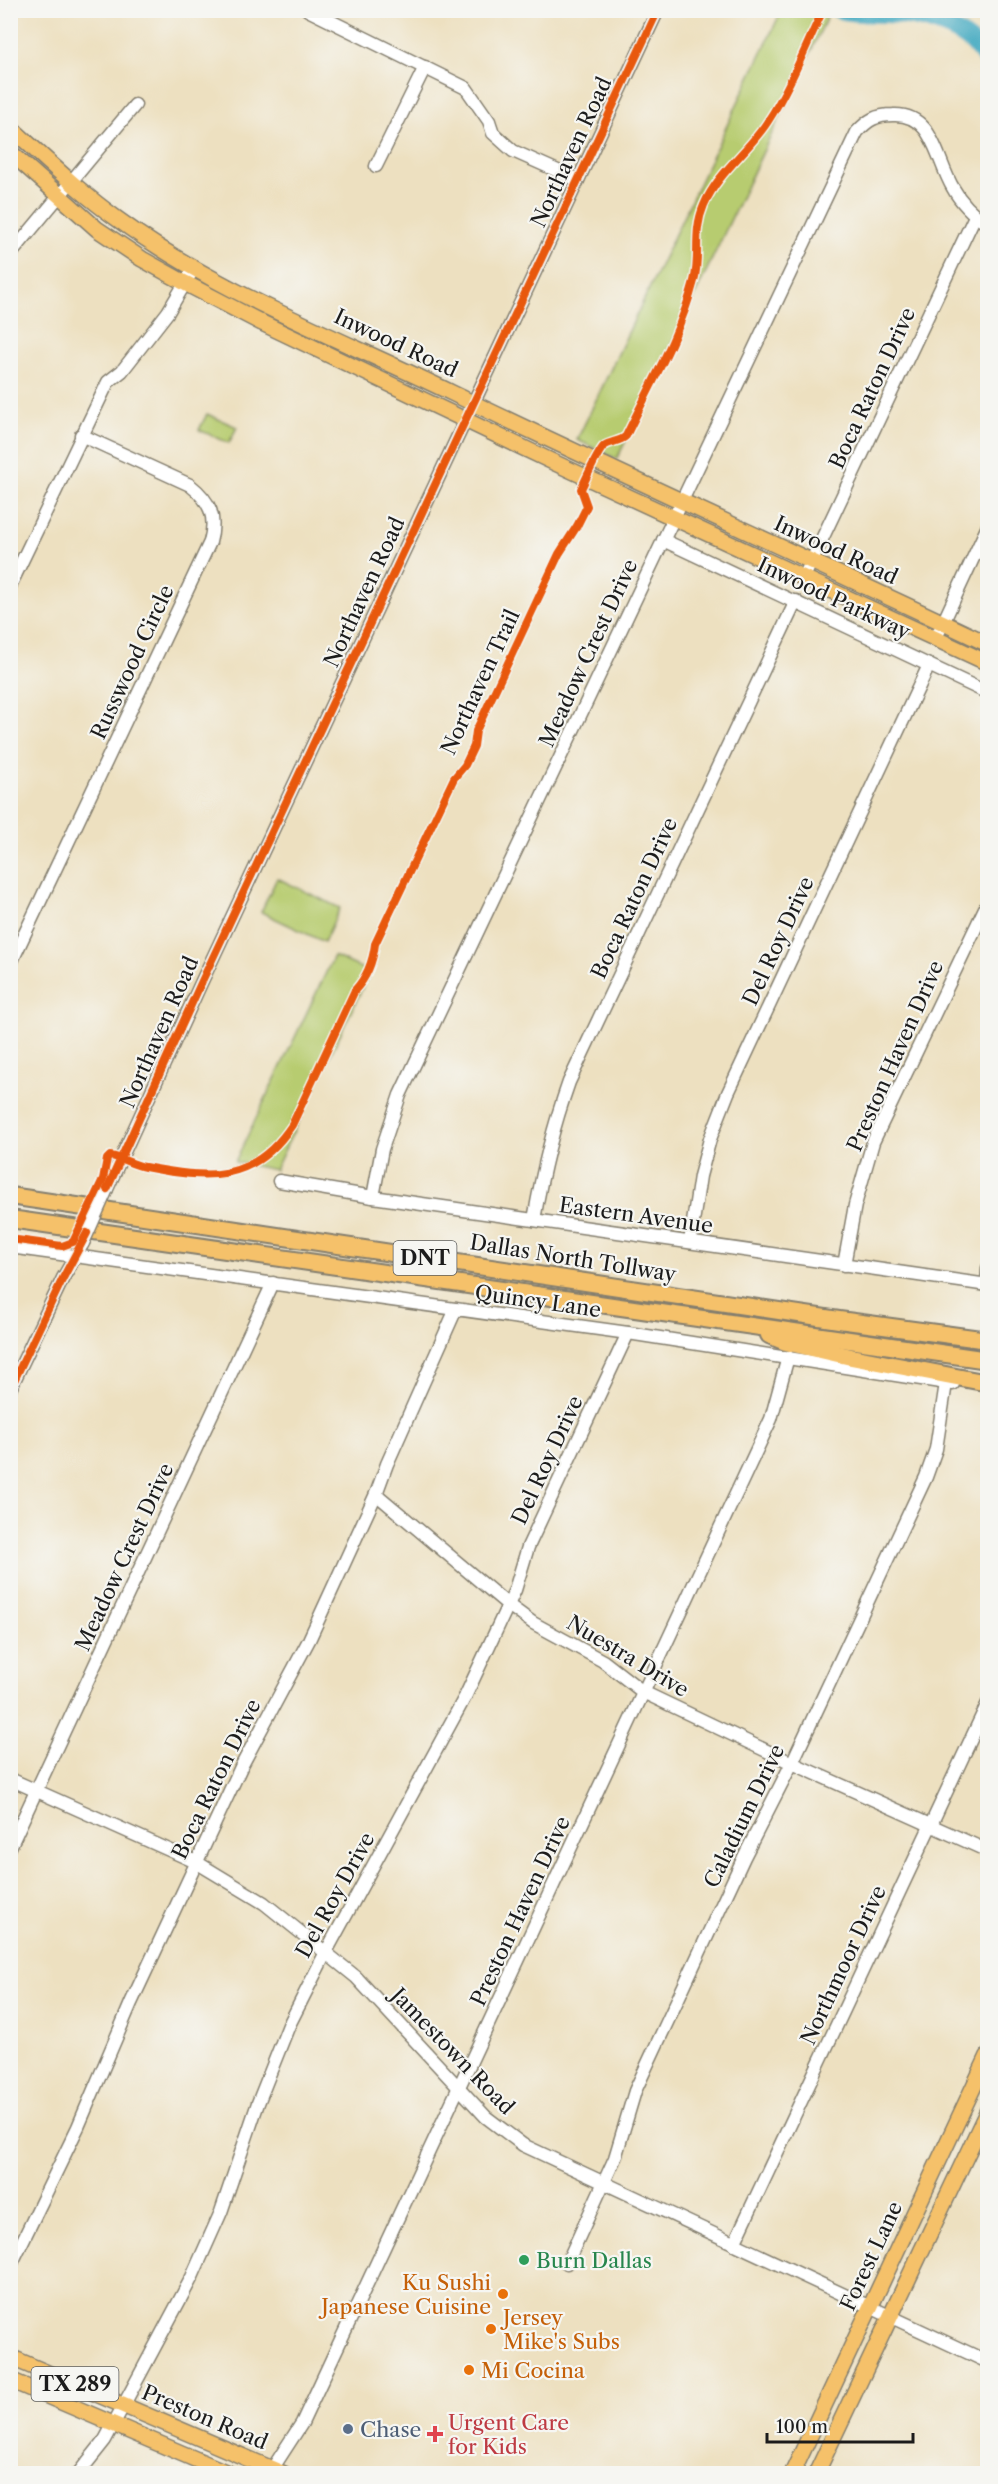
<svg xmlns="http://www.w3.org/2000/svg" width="998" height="2484" font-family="'Libre Caslon Text',serif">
	<rect width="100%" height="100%" fill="#f6f6f2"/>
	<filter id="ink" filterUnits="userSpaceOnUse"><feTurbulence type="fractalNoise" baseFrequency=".0167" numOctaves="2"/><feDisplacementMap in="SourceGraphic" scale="12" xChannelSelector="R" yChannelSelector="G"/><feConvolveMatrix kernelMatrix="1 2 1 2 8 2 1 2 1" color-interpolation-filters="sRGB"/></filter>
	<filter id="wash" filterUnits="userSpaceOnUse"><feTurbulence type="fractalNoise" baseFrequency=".008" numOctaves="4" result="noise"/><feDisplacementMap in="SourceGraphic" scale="24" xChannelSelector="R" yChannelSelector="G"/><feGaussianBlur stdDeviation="1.35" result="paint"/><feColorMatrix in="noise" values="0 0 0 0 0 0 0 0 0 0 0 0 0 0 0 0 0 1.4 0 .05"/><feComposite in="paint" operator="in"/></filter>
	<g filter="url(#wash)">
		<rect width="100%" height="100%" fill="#ede0c0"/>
		<g fill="#b7cc70" stroke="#6a7446" stroke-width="1.5">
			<polygon points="782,10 830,11 617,459 577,440"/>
			<polygon points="207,414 237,427 229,443 199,430"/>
			<polygon points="277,878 340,908 324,942 261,912"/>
			<polygon points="334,956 370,972 275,1170 235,1162"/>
		</g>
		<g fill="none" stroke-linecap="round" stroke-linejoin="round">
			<path stroke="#3fa8c0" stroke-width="18" d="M839 10C859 15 880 13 901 15 932 19 975 33 988 64"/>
		</g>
	</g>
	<g filter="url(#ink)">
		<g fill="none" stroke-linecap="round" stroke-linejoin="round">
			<defs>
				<g id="minor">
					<polyline points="308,10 466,88 489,121 493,133 513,151 578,180"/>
					<polyline points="376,166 425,67"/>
					<polyline points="10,255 135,105"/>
					<polyline points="663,540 988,693"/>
					<polyline points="804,577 975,216"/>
					<polyline points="10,586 108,382 122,371 168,312 194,268"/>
					<polyline points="936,638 988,526"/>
					<path d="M10 965 210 542C217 516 210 501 190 485L81 435"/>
					<polyline points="279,1181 373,1197 988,1285"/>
					<polyline points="107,1189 202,981 658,10"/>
					<path d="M373 1197 382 1149 400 1095 857 132C868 120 876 115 893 115 934 113 936 160 953 188 961 203 974 215 988 225"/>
					<path d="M534 1220C542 1172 553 1127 569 1082L796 601"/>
					<polyline points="690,1242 700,1176 710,1139 728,1093 929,665"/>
					<polyline points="10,1247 628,1333 953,1384"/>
					<polyline points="844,1265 855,1205 873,1142 988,902"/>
					<polyline points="987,1285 988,1268"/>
					<polyline points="10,1389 63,1278 83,1243"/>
					<polyline points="376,1494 507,1604 533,1623 603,1661 643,1692 792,1763 988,1851"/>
					<polyline points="10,1779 196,1862 264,1903 356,1977 486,2117 523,2145 988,2362"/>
					<polyline points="10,1847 273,1283"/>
					<polyline points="734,2244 988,1703"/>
					<polyline points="567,2263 615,2158 635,2091 744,1857 792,1763 926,1477 936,1449 946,1383"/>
					<polyline points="10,2267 78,2127 131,2003 241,1767 309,1640 376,1494 387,1464 456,1309"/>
					<polyline points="78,2474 105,2440 192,2277 221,2212 258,2103 289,2025 326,1952 465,1697 515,1590 528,1547 628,1333"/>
					<polyline points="269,2474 302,2423 771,1419 788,1357"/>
				</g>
				<g id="major">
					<path d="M10 127C45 158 78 191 116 218 218 293 339 338 452 393 629 479 810 559 988 644"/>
					<polyline points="10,152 97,229 142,259 185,283 262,323 553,462 988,663"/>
					<polyline points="10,2357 284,2474"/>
					<polyline points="10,2380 230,2474"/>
					<polyline points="792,2474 988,2056"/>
					<polyline points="816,2474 988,2110"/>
				</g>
				<g id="highway">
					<polyline points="10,1196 839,1320 988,1340"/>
					<polyline points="10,1219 988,1360"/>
					<polyline points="769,1335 786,1342 851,1357 988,1383"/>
				</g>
			</defs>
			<use href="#minor" stroke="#847e6e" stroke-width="15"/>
			<use href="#major" stroke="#847e6e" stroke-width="18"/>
			<use href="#highway" stroke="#847e6e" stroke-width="20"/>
			<use href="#minor" stroke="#fff" stroke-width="12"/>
			<use href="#major" stroke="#f5c16b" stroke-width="15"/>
			<use href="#highway" stroke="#f5c16b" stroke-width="16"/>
			<defs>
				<polyline id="minor-bridge" points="83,1243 107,1189"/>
			</defs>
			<use href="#minor-bridge" stroke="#847e6e" stroke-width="15" stroke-linecap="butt"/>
			<use href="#minor-bridge" stroke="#fff" stroke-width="12"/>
			<defs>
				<g id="cycleway">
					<polyline points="107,1189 202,981 658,10"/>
					<path d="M10 1239 62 1246 73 1242 103 1179 107 1159 110 1156C121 1157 133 1165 145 1167 207 1179 253 1184 292 1125L355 990C367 977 373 961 375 944L454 778 465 765 474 746 476 731 559 554 577 526 587 506 581 489C585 481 598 451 604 446 611 441 620 442 626 436 650 386 680 335 694 281 701 255 692 233 704 205 718 172 749 151 768 121 790 87 805 48 823 10"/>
					<polyline points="10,1389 63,1278 87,1233"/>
				</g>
			</defs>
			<use href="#cycleway" stroke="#f6f6f2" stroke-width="11"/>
			<use href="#cycleway" stroke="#e8590c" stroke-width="8"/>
		</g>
	</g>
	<circle fill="#2e9e5b" stroke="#f6f6f2" stroke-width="2" cx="524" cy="2260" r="6"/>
	<g fill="#e8710a" stroke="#f6f6f2" stroke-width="2">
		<circle cx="503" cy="2294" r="6"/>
		<circle cx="491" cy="2329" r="6"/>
		<circle cx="469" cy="2370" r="6"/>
	</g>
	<circle fill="#5c6f8a" stroke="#f6f6f2" stroke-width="2" cx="348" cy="2429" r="6"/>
	<path fill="#e0444e" stroke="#f6f6f2" stroke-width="2" d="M432 2425h6v6h6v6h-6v6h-6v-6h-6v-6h6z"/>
	<g text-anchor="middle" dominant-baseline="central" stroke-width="4.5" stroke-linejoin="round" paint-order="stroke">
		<g fill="#f6f6f2" stroke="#5d5d5c" stroke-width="1.5">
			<rect x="393.5" y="1241" width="63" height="34" rx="4.5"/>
			<rect x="31.5" y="2367" width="87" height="34" rx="4.5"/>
		</g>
		<g font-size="20" font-weight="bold" fill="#1c1c1c">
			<text x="425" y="1258">DNT</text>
			<text x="75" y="2384">TX 289</text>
		</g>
		<g font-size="21" fill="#1c1c1c" stroke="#f6f6f2">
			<text transform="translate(571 152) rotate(-65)">Northaven Road</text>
			<text transform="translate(396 343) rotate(25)">Inwood Road</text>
			<text transform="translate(872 388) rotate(-65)">Boca Raton Drive</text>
			<text transform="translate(836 550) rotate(25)">Inwood Road</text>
			<text transform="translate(364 592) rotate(-65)">Northaven Road</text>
			<text transform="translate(834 598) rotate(25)">Inwood Parkway</text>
			<text transform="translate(588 653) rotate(-65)">Meadow Crest Drive</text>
			<text transform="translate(132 662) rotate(-65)">Russwood Circle</text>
			<text transform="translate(480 682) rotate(-65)">Northaven Trail</text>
			<text transform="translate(634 898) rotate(-65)">Boca Raton Drive</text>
			<text transform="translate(778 941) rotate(-65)">Del Roy Drive</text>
			<text transform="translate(159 1032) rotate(-66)">Northaven Road</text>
			<text transform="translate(895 1056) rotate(-66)">Preston Haven Drive</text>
			<text transform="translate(636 1215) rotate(8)">Eastern Avenue</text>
			<text transform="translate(573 1258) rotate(9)">Dallas North Tollway</text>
			<text transform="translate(538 1301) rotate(8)">Quincy Lane</text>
			<text transform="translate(547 1460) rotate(-65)">Del Roy Drive</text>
			<text transform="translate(124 1557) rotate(-65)">Meadow Crest Drive</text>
			<text transform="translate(628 1656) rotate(31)">Nuestra Drive</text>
			<text transform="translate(216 1779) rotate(-64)">Boca Raton Drive</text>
			<text transform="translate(744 1816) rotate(-64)">Caladium Drive</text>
			<text transform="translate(335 1895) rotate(-61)">Del Roy Drive</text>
			<text transform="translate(520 1911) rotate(-65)">Preston Haven Drive</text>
			<text transform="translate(843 1965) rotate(-65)">Northmoor Drive</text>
			<text transform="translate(453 2051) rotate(46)">Jamestown Road</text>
			<text transform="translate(871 2256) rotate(-65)">Forest Lane</text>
			<text transform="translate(205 2417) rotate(23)">Preston Road</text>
		</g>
		<g font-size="21" fill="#27864d" stroke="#f6f6f2" text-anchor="start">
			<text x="536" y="2260">Burn Dallas</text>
		</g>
		<g font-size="21" fill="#c56008" stroke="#f6f6f2" text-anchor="start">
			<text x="491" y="2282" text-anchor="end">Ku Sushi<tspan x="491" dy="24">Japanese Cuisine</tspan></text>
			<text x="503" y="2317">Jersey<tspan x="503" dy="24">Mike's Subs</tspan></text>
			<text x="481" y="2370">Mi Cocina</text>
		</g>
		<g font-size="21" fill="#be3a42" stroke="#f6f6f2" text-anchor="start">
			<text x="448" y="2422">Urgent Care<tspan x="448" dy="24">for Kids</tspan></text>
		</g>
		<g font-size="21" fill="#4e5e75" stroke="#f6f6f2" text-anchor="start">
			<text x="360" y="2429">Chase</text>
		</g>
	</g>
	<rect width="998" height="2484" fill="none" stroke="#f6f6f2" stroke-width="36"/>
	<path d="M767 2433v9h146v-9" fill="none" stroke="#1c1c1c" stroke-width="3"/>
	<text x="776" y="2433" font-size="18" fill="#1c1c1c" stroke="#f6f6f2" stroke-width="4.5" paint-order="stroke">100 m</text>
</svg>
